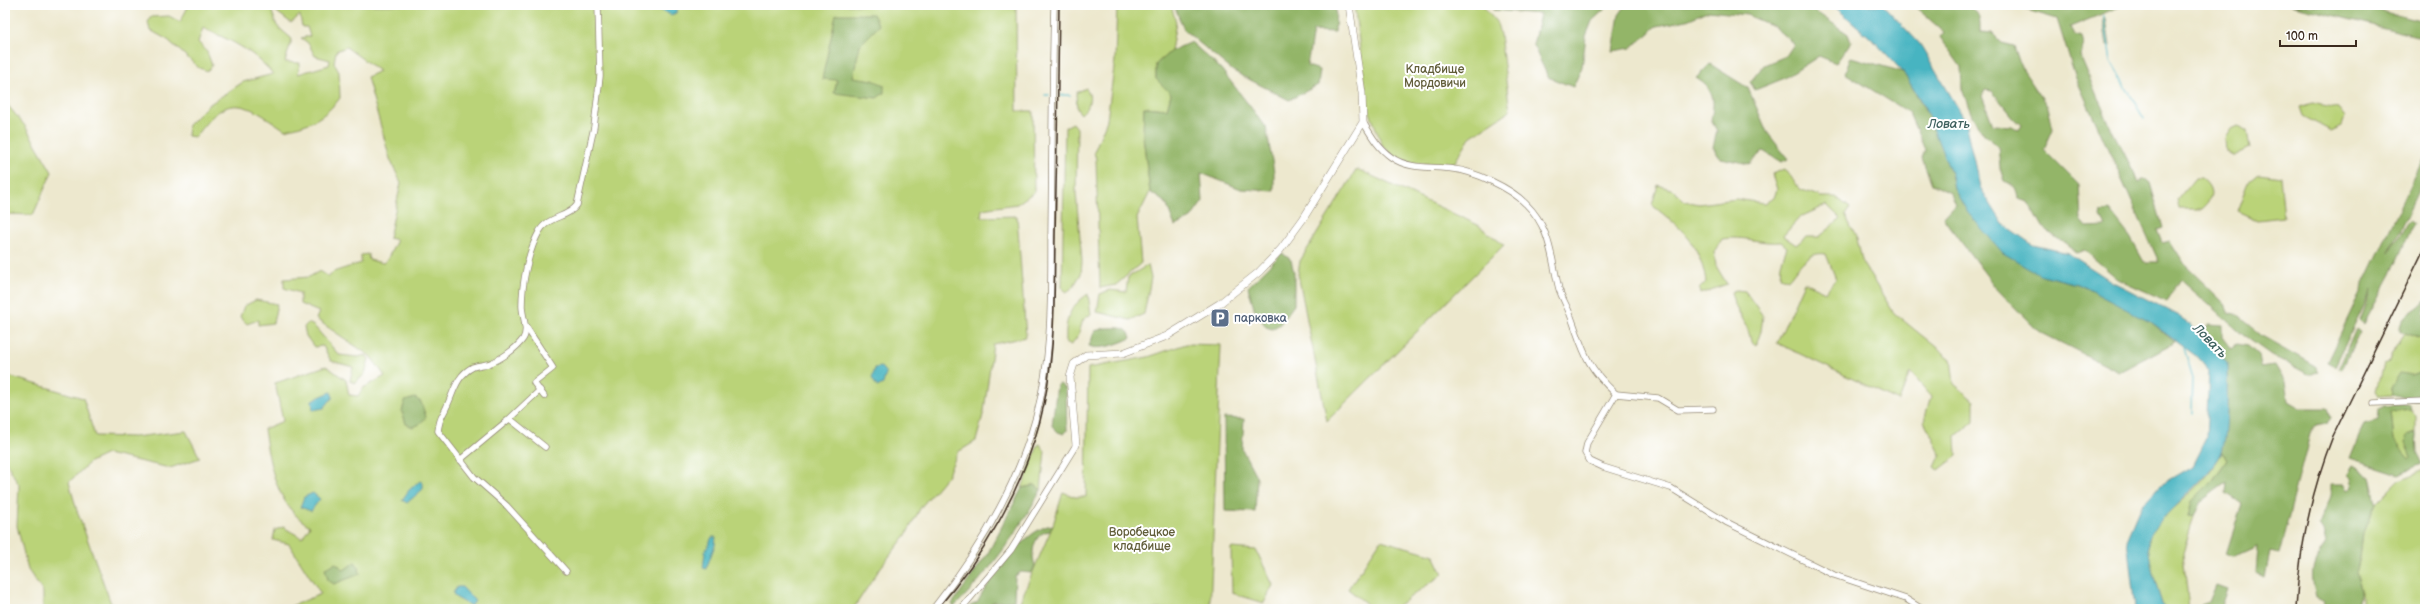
<svg xmlns="http://www.w3.org/2000/svg" width="2430" height="614" font-family="'Balsamiq Sans',sans-serif">
	<rect width="100%" height="100%" fill="#fff"/>
	<filter id="ink" filterUnits="userSpaceOnUse"><feTurbulence type="fractalNoise" baseFrequency=".025" numOctaves="2"/><feDisplacementMap in="SourceGraphic" scale="8" xChannelSelector="R" yChannelSelector="G"/><feConvolveMatrix kernelMatrix="1 2 1 2 8 2 1 2 1" color-interpolation-filters="sRGB"/></filter>
	<filter id="wash" filterUnits="userSpaceOnUse"><feTurbulence type="fractalNoise" baseFrequency=".012" numOctaves="4" result="noise"/><feDisplacementMap in="SourceGraphic" scale="16" xChannelSelector="R" yChannelSelector="G"/><feGaussianBlur stdDeviation="0.9" result="paint"/><feColorMatrix in="noise" values="0 0 0 0 0 0 0 0 0 0 0 0 0 0 0 0 0 1.4 0 .05"/><feComposite in="paint" operator="in"/></filter>
	<g filter="url(#wash)">
		<rect width="100%" height="100%" fill="#ede8ce"/>
		<g fill="#bad378" stroke="#7a7e4b" fill-rule="evenodd">
			<path d="M189 5H265L272 12 277 26 292 39 285 62 300 63 298 74 329 65 330 60 315 56 308 43 301 38 310 36 307 27H302L300 15 291 23 268 5H1016L1017 111H1033L1034 192 1017 204 982 209 981 217 1017 216 1026 337 993 344 984 411 976 441 958 452 947 476 921 507 906 535 881 567 855 606 850 609H290L289 607 321 594 289 544 273 540 275 530 283 527 302 538 310 526C277 508 269 463 264 429L283 421 275 383 326 366 346 380 349 395 358 396 363 388 385 376 370 356 316 319 319 312 300 304V293L284 288V279L309 277 320 271 329 277 333 272 361 263V255L368 254 369 260 383 263 387 260 397 240 389 238 401 183 390 159 367 77 379 71 346 47 336 51 334 63 339 72 340 98C323 119 311 124 285 130 244 102 228 91 195 137L187 136 188 125 207 106 243 82 273 74C252 49 231 41 203 28L198 42 207 52 212 65 208 71 199 68 168 40 150 30 148 23 150 17 169 16 180 22Z"/>
			<polygon points="1117,5 1171,5 1176,22 1171,51 1156,64 1156,79 1171,94 1167,109 1144,107 1143,136 1150,192 1137,218 1141,263 1116,285 1100,288 1096,159 1094,152 1107,120 1115,60"/>
			<polygon points="1354,5 1482,5 1497,23 1500,35 1510,111 1470,137 1453,165 1410,163 1394,156 1382,145 1368,107"/>
			<path d="M1086 88C1093 97 1089 107 1081 114L1077 109 1076 93Z"/>
			<polygon points="5,102 25,126 52,172 33,215 5,214"/>
			<polygon points="2312,103 2338,108 2345,117 2342,126 2331,131 2303,116 2300,107"/>
			<polygon points="1073,123 1077,128 1076,193 1082,261 1081,274 1073,287 1067,292 1062,288 1065,127"/>
			<polygon points="2239,126 2247,131 2250,148 2234,156 2226,152 2225,138 2231,129"/>
			<polygon points="1357,169 1478,225 1504,245 1327,421 1298,274 1300,261"/>
			<path d="M1785 169 1800 189 1821 197H1836L1850 208 1845 215 1857 239 1863 264 1894 313 1951 359 1954 384 1974 401V421L1956 436 1957 456 1939 470 1935 467 1941 454 1924 421 1931 396 1910 372 1899 401 1777 343 1804 282 1825 292 1836 279 1826 254C1807 251 1799 267 1788 280L1780 277 1781 264 1787 247 1781 242C1760 244 1743 235 1722 239L1714 252 1716 266 1727 284 1700 294 1699 289 1706 282C1699 241 1683 230 1652 205L1658 185 1674 190 1685 201 1699 204 1736 199 1764 203 1774 198 1777 189 1772 174ZM1827 205 1841 219 1819 237H1806L1796 245 1783 236 1800 217Z"/>
			<polygon points="2258,174 2280,177 2284,217 2257,220 2237,211 2248,182"/>
			<path d="M2195 178H2201C2213 187 2215 198 2202 209H2179L2177 200Z"/>
			<polygon points="1148,265 1151,278 1144,314 1130,320 1097,312 1100,294 1110,290 1126,292 1128,277"/>
			<path d="M1736 290 1745 291 1763 316 1761 331 1756 346 1751 342C1748 321 1735 312 1731 292Z"/>
			<path d="M1088 294 1091 314 1083 320 1078 336 1071 345 1066 342C1065 319 1069 307 1088 294Z"/>
			<polygon points="256,300 277,304 273,323 258,325 258,320 247,324 240,317 244,306"/>
			<polygon points="308,323 314,326 339,355 358,357 366,355 369,359 365,374 355,383 350,381 353,367 331,361 323,346 314,347 306,336 304,327"/>
			<polygon points="2405,333 2419,338 2425,334 2425,370 2411,375 2391,388 2392,395 2379,396 2376,392 2383,364 2389,362 2391,355"/>
			<polygon points="1186,344 1221,345 1210,609 1020,609 1019,604 1053,525 1063,492 1075,497 1086,497 1088,368 1148,357"/>
			<polygon points="5,375 83,398 95,436 134,437 186,431 200,458 170,468 107,454 90,462 69,482 77,511 113,609 43,609 43,592 28,570 17,526 19,485 5,460"/>
			<polygon points="2411,409 2416,416 2416,433 2408,436 2412,458 2409,459 2394,441 2391,411"/>
			<polygon points="1040,444 1045,451 1041,490 1035,485 1022,488 1038,445"/>
			<path d="M2222 452 2227 460 2213 480 2192 501 2188 516 2194 517 2183 553 2189 609H2164C2158 590 2146 557 2148 537 2150 524 2183 501 2192 491 2204 479 2215 467 2222 452Z"/>
			<polygon points="2425,470 2425,609 2361,609 2361,590 2356,573 2360,557 2363,532 2376,503 2399,480"/>
			<polygon points="1381,540 1434,555 1443,574 1393,609 1373,609 1348,589"/>
			<polygon points="1231,548 1256,550 1273,585 1264,603 1232,593"/>
		</g>
		<g fill="#93b568" stroke="#677043" fill-rule="evenodd">
			<polygon points="1174,5 1336,5 1335,32 1313,31 1307,66 1320,70 1318,85 1289,100 1233,71 1184,30"/>
			<polygon points="1494,5 1609,5 1592,21 1586,36 1582,67 1573,87 1548,77 1533,45 1540,14 1493,10"/>
			<polygon points="1626,5 1806,5 1848,34 1851,42 1836,63 1819,56 1785,78 1755,90 1750,82 1764,65 1786,56 1794,44 1773,26 1747,15 1708,11 1687,20 1657,26 1631,48 1613,51 1619,15"/>
			<path d="M1913 5C1928 5 1965 0 1975 11 1981 17 1980 24 1980 32L1992 33 2002 43 2014 46 2021 67 2048 107 2053 129 2044 150 2079 185 2081 220 2087 227 2106 226 2101 217 2102 212 2109 210 2130 237 2144 262H2159L2075 76 2057 19 2010 5H2060L2065 10 2077 5H2124L2070 27 2074 35 2082 37 2084 44 2080 56 2110 126 2139 182 2145 179 2150 183 2163 228 2157 230 2162 243 2170 241 2186 266 2225 304 2229 313 2235 314 2262 336 2315 366 2319 371 2310 375 2271 355 2243 335 2181 280 2167 301 2118 279 2084 250 2077 253 2042 227 2028 202 2018 199C2017 189 2013 184 2004 181L2000 168 1998 146 1984 134 1972 116 1962 89 1961 67 1940 37 1944 32ZM1985 90 1992 91 2014 118 2022 125 2019 130 2012 126 1993 125 1982 96Z"/>
			<polygon points="2291,5 2356,5 2425,22 2425,38"/>
			<polygon points="836,14 873,14 879,26 860,45 853,77 873,80 884,85 884,93 877,98 834,93 837,80 822,79"/>
			<polygon points="2103,18 2106,18 2110,46 2107,46"/>
			<polygon points="1191,42 1221,69 1266,127 1274,172 1274,191 1241,189 1201,173 1203,201 1191,218 1175,226 1166,203 1150,192 1143,136 1144,107 1167,109 1171,94 1156,79 1156,64 1171,51"/>
			<path d="M1851 57 1903 72C1924 106 1948 149 1954 189L2041 275 2078 284 2115 302 2150 322 2175 342 2119 372 2038 331 1996 288 1943 218 1956 204 1950 193 1932 184 1922 158 1925 150 1909 113 1845 73Z"/>
			<path d="M1710 64 1748 88 1767 132 1788 159 1781 162 1763 151 1749 164 1720 158 1713 147 1717 131 1711 120C1715 99 1715 90 1696 78Z"/>
			<polygon points="2425,155 2425,177 2389,253 2408,221 2413,224 2391,274 2364,324 2360,321 2372,289 2335,366 2327,362"/>
			<polygon points="1282,253 1291,260 1294,273 1294,305 1280,324 1272,329 1266,327 1254,308 1248,287"/>
			<path d="M2425 300V334L2420 338 2400 331C2399 314 2418 311 2425 300Z"/>
			<polygon points="2208,325 2222,326 2222,337 2231,349 2237,344 2248,346 2259,356 2261,367 2275,365 2285,382 2288,401 2300,408 2328,408 2331,418 2327,423 2316,425 2310,434 2279,554 2270,552 2265,577 2255,573 2257,546 2233,557 2226,554 2242,504 2226,493 2227,482 2200,502 2194,517 2188,516 2192,501 2213,480 2227,460 2222,452 2227,412 2227,363 2200,334"/>
			<path d="M1105 328C1116 328 1128 325 1131 338 1120 343 1100 351 1089 346L1095 331Z"/>
			<polygon points="2356,329 2360,332 2342,369 2339,368"/>
			<polygon points="2425,370 2425,399 2411,400 2392,395 2391,388 2400,373 2411,375"/>
			<polygon points="1060,384 1066,389 1067,431 1064,434 1058,432 1052,426 1057,385"/>
			<polygon points="415,398 421,402 426,417 420,424 413,427 406,424 402,411 405,401"/>
			<polygon points="2410,404 2411,409 2391,411 2394,440 2410,459 2412,457 2406,443 2408,436 2416,433 2417,452 2423,464 2399,474 2350,458 2364,424 2378,420 2379,409 2384,406"/>
			<polygon points="1224,418 1244,419 1242,449 1257,478 1255,512 1225,511"/>
			<path d="M2352 466 2370 476 2376 503 2363 532 2360 557 2356 573 2361 590 2356 609H2326L2323 601 2316 598C2310 571 2311 565 2326 543L2323 530 2319 524 2331 496V484H2345L2348 490 2353 487 2351 477 2347 474Z"/>
			<path d="M1035 485 1041 490C1017 533 989 573 954 607L952 604 988 553 1022 488Z"/>
			<path d="M1053 525 1050 531C1034 532 1030 553 1035 565L1032 573 1021 572 1015 576 1014 601 993 602 985 609H971L970 606 977 603C990 579 1026 527 1053 525Z"/>
			<polygon points="355,562 359,567 360,574 334,584 328,580 325,568 336,563 344,570"/>
			<polygon points="2216,585 2227,589 2220,609 2203,609 2201,605 2209,602"/>
		</g>
		<g fill="#46b4c1" stroke="#406f70">
			<polygon points="656,5 678,5 676,13 671,15 656,8"/>
			<path d="M1833 5H1883L1920 44 1964 118 1980 187 2003 224 2033 245 2068 253 2111 281 2174 313 2193 326 2227 363C2227 385 2229 435 2221 454 2211 477 2149 526 2148 538 2148 562 2157 587 2164 609H2135L2127 540 2142 505 2160 485 2192 466 2206 438 2209 371 2196 356 2150 322 2078 284 2041 275 2003 253 1968 213 1954 189 1952 176 1924 106 1903 72 1875 42Z"/>
			<polygon points="881,367 886,373 883,384 877,387 872,378 875,368"/>
			<polygon points="331,392 333,397 324,408 313,410 312,400"/>
			<polygon points="420,481 423,483 423,489 407,503 402,500 409,490"/>
			<polygon points="313,493 320,499 311,511 300,507 304,497"/>
			<polygon points="712,537 716,537 715,545 706,569 703,568 705,552"/>
			<polygon points="457,587 462,587 475,601 471,606 455,597 453,593"/>
		</g>
		<g fill="none" stroke-linecap="round" stroke-linejoin="round">
			<g stroke="#46b4c1" stroke-width="1.5">
				<polyline points="2104,16 2111,61 2144,119"/>
				<polyline points="1045,95 1049,95"/>
				<polyline points="1061,95 1070,95"/>
				<polyline points="2184,348 2193,378 2192,413"/>
			</g>
		</g>
	</g>
	<g filter="url(#ink)">
		<g fill="none" stroke-linecap="round" stroke-linejoin="round">
			<defs>
				<g id="minor">
					<path d="M1363 122C1371 135 1378 148 1391 157 1409 170 1432 166 1453 169 1474 171 1511 188 1526 204 1551 228 1551 258 1559 289 1562 298 1567 306 1570 314 1584 352 1585 365 1616 394"/>
					<polyline points="525,325 553,368 534,383 544,396"/>
					<polyline points="1616,394 1587,443 1585,453 1590,461 1603,467 1671,488 1726,522 1834,575 1906,599 1922,609"/>
					<polyline points="1616,394 1658,398 1678,410 1713,409"/>
					<polyline points="2374,403 2425,401"/>
					<polyline points="510,419 545,447"/>
					<polyline points="460,460 508,420 540,390"/>
					<path d="M566 571 507 506 474 477 438 431C440 415 442 418 447 406 454 391 457 375 473 367 478 365 484 365 488 364 500 360 516 349 523 339 529 330 522 316 522 306 522 283 528 252 539 232 547 216 568 218 577 205L594 127 600 76 598 5"/>
					<path d="M933 609C979 551 1016 489 1036 417 1052 359 1051 297 1051 237 1052 160 1052 82 1054 5"/>
					<polyline points="961,609 1011,550 1076,445"/>
				</g>
				<polyline id="tertiary" points="1076,445 1070,377 1074,364 1086,355 1123,353 1167,336 1219,304 1259,272 1281,249 1303,219 1363,122 1362,93 1349,5"/>
			</defs>
			<use href="#minor" stroke="#948976" stroke-width="7"/>
			<use href="#tertiary" stroke="#948976" stroke-width="8"/>
			<use href="#minor" stroke="#fff" stroke-width="5.5"/>
			<use href="#tertiary" stroke="#fff" stroke-width="7"/>
			<g stroke="#3b2a1e" stroke-width="1.5">
				<path d="M937 609C984 556 1022 489 1040 421 1056 361 1054 298 1055 237 1057 160 1058 82 1059 5"/>
				<path d="M2296 609C2299 549 2311 492 2333 436L2425 247"/>
			</g>
		</g>
	</g>
	<defs>
		<symbol id="parking-square" viewBox="-11 -11 22 22"><rect x="-9" y="-9" width="18" height="18" rx="4" fill="#5c6f8a" stroke="#fff"/><path d="M-3.5-5.5H1a3.5 3.5 0 0 1 0 7H-1V5.5H-3.5ZM-1-3.4V-.6H.8a1.4 1.4 0 0 0 0-2.8Z" fill="#fff"/></symbol>
	</defs>
	<g fill-rule="evenodd">
		<use href="#parking-square" x="1209" y="307" width="22" height="22"/>
	</g>
	<g text-anchor="middle" dominant-baseline="central" stroke-width="4" stroke-linejoin="round" paint-order="stroke">
		<g font-size="12" fill="#615d39" stroke="#fff">
			<text x="1435" y="69">Кладбище<tspan x="1435" dy="14">Мордовичи</tspan></text>
			<text x="1142" y="532">Воробецкое<tspan x="1142" dy="14">кладбище</tspan></text>
		</g>
		<g font-size="12" fill="#4e5e75" stroke="#fff" text-anchor="start">
			<text x="1234" y="318">парковка</text>
		</g>
		<g font-size="13" font-style="italic" fill="#3f615f" stroke="#fff">
			<text x="1949" y="124">Ловать</text>
			<text transform="translate(2210 341) rotate(46)">Ловать</text>
		</g>
	</g>
	<rect width="2430" height="614" fill="none" stroke="#fff" stroke-width="20"/>
	<path d="M2280 40v6h76v-6" fill="none" stroke="#3b2a1e" stroke-width="2"/>
	<text x="2286" y="40" font-size="12" fill="#3b2a1e" stroke="#ffffff" stroke-width="3" paint-order="stroke">100 m</text>
</svg>
